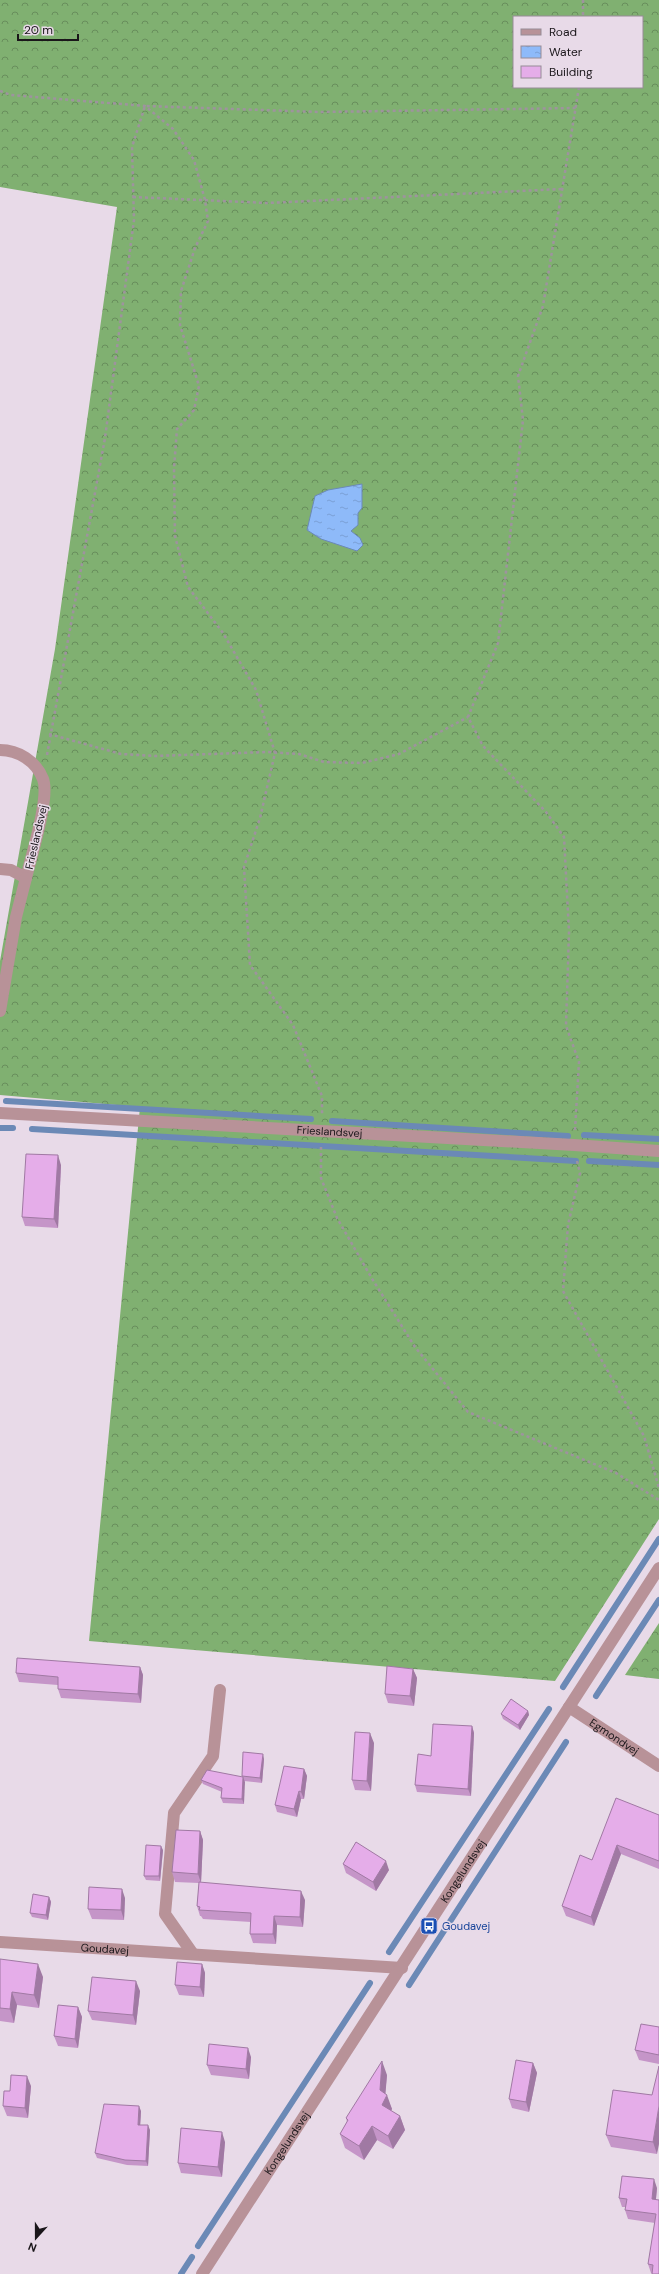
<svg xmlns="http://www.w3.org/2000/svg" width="659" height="2274" font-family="'DM Sans',sans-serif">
	<defs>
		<pattern id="forest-crowns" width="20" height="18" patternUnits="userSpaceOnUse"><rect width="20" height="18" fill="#80b071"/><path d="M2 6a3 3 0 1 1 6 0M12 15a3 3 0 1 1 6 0" fill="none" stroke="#688e5c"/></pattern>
		<pattern id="water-ripples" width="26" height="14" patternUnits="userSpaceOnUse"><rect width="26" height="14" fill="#8ebaf9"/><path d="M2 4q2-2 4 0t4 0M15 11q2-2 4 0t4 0" fill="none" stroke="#7a9fd5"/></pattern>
	</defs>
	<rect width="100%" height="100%" fill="#e8dae8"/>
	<g fill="url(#forest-crowns)" fill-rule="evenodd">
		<path d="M0 0H659V1519L555 1681 89 1641 140 1107 0 1095V961L55 649 117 207 0 187ZM514 17H642V87H514Z"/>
		<polygon points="659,1623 659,1679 625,1675"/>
	</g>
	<polygon fill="url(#water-ripples)" stroke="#6b89b6" points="362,484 362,508 358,513 358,525 351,531 360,538 363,545 357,551 321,539 307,530 315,496 328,490"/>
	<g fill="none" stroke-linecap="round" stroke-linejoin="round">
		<g stroke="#6b89b6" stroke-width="6">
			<polyline points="6,1101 311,1119"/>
			<polyline points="332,1121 568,1136"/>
			<polyline points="0,1128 13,1128"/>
			<polyline points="32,1129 576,1161"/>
			<polyline points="584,1135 659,1139"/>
			<polyline points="589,1161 659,1165"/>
			<polyline points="563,1687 659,1539"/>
			<polyline points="596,1696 659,1600"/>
			<polyline points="389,1952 549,1709"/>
			<polyline points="409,1985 566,1742"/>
			<polyline points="198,2246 370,1983"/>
			<polyline points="181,2274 192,2257"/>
		</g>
		<g stroke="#9e939e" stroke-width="2.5" stroke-dasharray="3 3" stroke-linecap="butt">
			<polyline points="583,0 583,17"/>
			<polyline points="0,91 11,95 145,106 173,129 194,160 205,200 208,221 195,248 181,291 180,325 199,386 194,410 177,429 174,468 175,536 188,587 223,633 256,690 275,753 260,818 244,867 250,965 293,1025 322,1096 322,1116"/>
			<polyline points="133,197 267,203 562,189"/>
			<polyline points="49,734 121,754 155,756 267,752 299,754 324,762 362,763 399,754 468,717"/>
			<polyline points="47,755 105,438 134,220 132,147 145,106 320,112 577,108"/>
			<polyline points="575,1130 579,1062 566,1026 569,932 564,837 546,812 483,746 468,717 498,643 523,420 518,376 543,306 579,87"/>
			<polyline points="321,1147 321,1178 337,1218 371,1277 415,1347 468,1412 616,1473 659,1500"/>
			<polyline points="577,1161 580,1173 568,1225 563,1291 644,1436 659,1488"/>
		</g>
		<g stroke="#b89298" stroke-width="12">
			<path d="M0 750C18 750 36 761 43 779 50 797 31 857 26 878L11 870 0 869"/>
			<polyline points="0,1011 16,917 26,878"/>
			<path id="s1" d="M0 1113 574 1145 659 1151"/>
			<path id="s2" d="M569 1707 659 1766"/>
			<path id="s3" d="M0 1942 402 1968"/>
			<polyline points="193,1954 165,1914 174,1813 213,1756 220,1690"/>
			<path id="s4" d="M202 2274 659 1568"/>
		</g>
	</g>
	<g fill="#c595c8">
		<polygon points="61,1165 58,1228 25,1226 22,1217"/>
		<polygon points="140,1667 143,1675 141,1703 61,1698 58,1689 58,1685 19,1682 16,1673"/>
		<polygon points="413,1669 417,1678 414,1706 388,1703 385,1694"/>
		<polygon points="528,1711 529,1715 520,1730 503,1719 501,1714"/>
		<polygon points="472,1726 474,1733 471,1796 417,1792 415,1785 431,1756"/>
		<polygon points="374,1743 371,1791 355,1790 352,1780"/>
		<polygon points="264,1759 262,1783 244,1781 244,1804 223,1803 221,1798 222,1792 203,1784 201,1780 242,1777 242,1776"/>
		<polygon points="304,1769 307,1776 304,1799 301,1799 297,1817 277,1812 275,1805"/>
		<polygon points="659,1815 659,1869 621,1854 594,1926 566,1916 562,1906 592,1860"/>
		<polygon points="200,1831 203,1840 201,1883 305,1900 303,1927 277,1925 276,1944 253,1943 250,1934 251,1922 203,1919 201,1916 200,1916 197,1906 199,1883 175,1882 172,1872"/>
		<polygon points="163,1850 160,1881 146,1880 144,1876"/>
		<polygon points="343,1864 389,1870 376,1891 346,1873"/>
		<polygon points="49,1897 51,1902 48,1920 32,1917 30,1913"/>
		<polygon points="125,1898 124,1920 92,1919 88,1909"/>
		<polygon points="0,1959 43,1977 39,2008 17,2005 14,2023 0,2021"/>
		<polygon points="202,1964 205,1973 204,1997 179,1995 175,1985"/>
		<polygon points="140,1991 136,2025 92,2020 88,2011"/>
		<polygon points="78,2007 82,2017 78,2048 58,2046 54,2036"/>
		<polygon points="659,2027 659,2064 639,2060 635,2050"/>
		<polygon points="251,2057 249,2079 211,2075 207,2065"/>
		<polygon points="533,2063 537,2073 529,2112 512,2108 509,2099"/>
		<polygon points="387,2075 385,2094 392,2109 391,2111 400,2116 405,2130 393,2149 377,2140 364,2160 345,2148 340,2134 347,2122 346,2118"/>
		<polygon points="31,2086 28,2118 7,2116 3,2106 10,2091"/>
		<polygon points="652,2095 657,2154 611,2147 606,2135"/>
		<polygon points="141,2111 140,2125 150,2130 148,2166 127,2165 97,2158 95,2153"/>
		<polygon points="225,2142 222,2177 181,2173 178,2163"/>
		<polygon points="657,2188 656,2199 659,2274 651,2273 648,2264 655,2223 628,2219 625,2210 626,2207 622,2207 619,2198"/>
	</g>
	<g fill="#a079a3">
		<polygon points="58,1155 61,1165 58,1228 54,1219"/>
		<polygon points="140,1667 143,1675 141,1703 138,1694"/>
		<polygon points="413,1669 417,1678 414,1706 410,1696"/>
		<polygon points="528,1711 529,1715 520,1730 518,1725"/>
		<polygon points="472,1726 474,1733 471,1796 468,1789"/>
		<polygon points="370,1733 374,1743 371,1791 367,1781"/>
		<polygon points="263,1754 264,1759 262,1783 260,1778"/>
		<polygon points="304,1769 307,1776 304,1799 301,1792"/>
		<polygon points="243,1777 245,1782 244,1804 242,1799"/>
		<polygon points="299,1791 301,1799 297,1817 294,1809"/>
		<polygon points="200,1831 203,1840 201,1883 198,1874"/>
		<polygon points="617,1845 621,1854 594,1926 591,1917"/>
		<polygon points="161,1846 163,1850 160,1881 159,1876"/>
		<polygon points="386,1861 389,1870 376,1891 373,1882"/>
		<polygon points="122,1889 125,1898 124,1920 121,1910"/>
		<polygon points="301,1891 305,1900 303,1927 300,1917"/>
		<polygon points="49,1897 51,1902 48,1920 46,1915"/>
		<polygon points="274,1916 277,1925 276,1944 273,1934"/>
		<polygon points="38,1964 43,1977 39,2008 34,1995"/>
		<polygon points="202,1964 205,1973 204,1997 200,1987"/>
		<polygon points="136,1981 140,1991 136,2025 133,2015"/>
		<polygon points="12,1992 17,2005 14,2023 10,2009"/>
		<polygon points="78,2007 82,2017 78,2048 75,2039"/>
		<polygon points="248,2048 251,2057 249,2079 246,2069"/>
		<polygon points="382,2061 387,2075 385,2099 387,2095 392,2109 386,2118 382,2105 380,2090"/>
		<polygon points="533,2063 537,2073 529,2112 526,2102"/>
		<polygon points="27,2076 31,2086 28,2118 25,2108"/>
		<polygon points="139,2106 141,2111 140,2129 138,2125"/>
		<polygon points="659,2106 659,2144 657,2154 653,2142"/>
		<polygon points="400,2116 405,2130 393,2149 388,2136"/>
		<polygon points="148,2125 150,2130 148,2166 146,2161"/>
		<polygon points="372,2126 377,2140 364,2160 359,2146"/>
		<polygon points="222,2132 225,2142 222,2177 218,2167"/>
		<polygon points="654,2179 657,2188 655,2208 652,2199"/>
	</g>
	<g fill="#e5ade9" stroke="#a079a3">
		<polygon points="26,1154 58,1155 54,1219 22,1217"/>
		<polygon points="17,1658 140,1667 138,1694 58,1689 58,1677 16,1673"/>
		<polygon points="387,1666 413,1669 410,1696 385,1694"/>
		<polygon points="511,1699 528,1711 518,1725 501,1714"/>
		<polygon points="433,1724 472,1726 468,1789 415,1785 418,1754 431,1756"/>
		<polygon points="355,1732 370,1733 367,1781 352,1780"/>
		<polygon points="243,1752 263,1754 260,1778 242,1776"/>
		<polygon points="284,1766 304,1769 301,1792 299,1791 294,1809 275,1805"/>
		<polygon points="207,1770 243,1777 242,1799 221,1798 222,1788 201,1780"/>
		<polygon points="616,1798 659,1815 659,1861 617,1845 591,1917 562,1906 580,1855 592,1860"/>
		<polygon points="176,1830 200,1831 198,1874 172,1872"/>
		<polygon points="356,1842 386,1861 373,1882 343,1864"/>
		<polygon points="146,1845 161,1846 159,1876 144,1876"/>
		<polygon points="199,1882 301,1891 300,1917 274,1916 273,1934 250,1934 251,1913 199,1910 200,1907 197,1906"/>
		<polygon points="89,1887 122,1889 121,1910 88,1909"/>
		<polygon points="33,1894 49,1897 46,1915 30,1913"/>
		<polygon points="0,1959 38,1964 34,1995 12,1992 10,2009 0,2008"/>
		<polygon points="177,1962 202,1964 200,1987 175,1985"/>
		<polygon points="92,1977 136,1981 133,2015 88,2011"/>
		<polygon points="58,2005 78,2007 75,2039 54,2036"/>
		<polygon points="641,2024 659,2027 659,2055 635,2050"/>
		<polygon points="209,2044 248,2048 246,2069 207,2065"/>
		<polygon points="516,2060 533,2063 526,2102 509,2099"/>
		<polygon points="382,2061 380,2090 387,2095 382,2105 400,2116 388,2136 372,2126 359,2146 340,2134 348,2120 346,2118"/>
		<polygon points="659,2066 659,2106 653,2142 606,2135 613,2090 652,2095"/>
		<polygon points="11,2075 27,2076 25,2108 3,2106 4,2091 10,2091"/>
		<polygon points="104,2104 139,2106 138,2125 148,2125 146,2161 125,2160 95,2153"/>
		<polygon points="181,2128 222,2132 218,2167 178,2163"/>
		<polygon points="622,2176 654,2179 652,2199 659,2200 659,2274 652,2274 653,2265 648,2264 656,2214 625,2210 627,2199 619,2198"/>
	</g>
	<defs>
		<symbol id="bus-square" viewBox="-11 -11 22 22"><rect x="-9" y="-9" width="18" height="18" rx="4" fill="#1a4fb4" stroke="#e8dae8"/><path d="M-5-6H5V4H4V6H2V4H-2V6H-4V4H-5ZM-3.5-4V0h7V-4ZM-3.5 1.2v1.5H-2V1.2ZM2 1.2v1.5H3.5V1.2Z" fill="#fff"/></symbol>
	</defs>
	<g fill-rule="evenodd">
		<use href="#bus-square" x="419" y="1916" width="20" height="20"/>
	</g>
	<g text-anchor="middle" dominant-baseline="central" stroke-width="3" stroke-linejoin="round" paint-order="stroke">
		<g font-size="11" fill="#1a161a" stroke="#e8dae8">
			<text transform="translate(36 837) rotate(-77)">Frieslandsvej</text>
			<text stroke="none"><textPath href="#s1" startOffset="330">Frieslandsvej</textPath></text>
			<text stroke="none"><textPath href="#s2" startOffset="54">Egmondvej</textPath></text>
			<text stroke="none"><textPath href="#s4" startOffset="480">Kongelundsvej</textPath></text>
			<text stroke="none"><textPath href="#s3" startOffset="105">Goudavej</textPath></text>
			<text stroke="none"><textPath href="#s4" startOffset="156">Kongelundsvej</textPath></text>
		</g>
		<g font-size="11" fill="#164399" stroke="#e8dae8" text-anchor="start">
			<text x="442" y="1926">Goudavej</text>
		</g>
	</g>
	<rect x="513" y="16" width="130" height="72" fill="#e8dae8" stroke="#968c96"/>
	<rect x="521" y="29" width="20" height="6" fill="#b89298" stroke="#968c96"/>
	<text x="549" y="36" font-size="12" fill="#1a161a">Road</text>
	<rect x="521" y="46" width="20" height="12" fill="url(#water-ripples)" stroke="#968c96"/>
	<text x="549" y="56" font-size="12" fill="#1a161a">Water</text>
	<rect x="521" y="66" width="20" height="12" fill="#e5ade9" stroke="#968c96"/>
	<text x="549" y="76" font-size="12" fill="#1a161a">Building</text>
	<g transform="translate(36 2238) rotate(201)" stroke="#e8dae8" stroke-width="3" paint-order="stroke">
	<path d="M0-3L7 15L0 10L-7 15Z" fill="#1a161a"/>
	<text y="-6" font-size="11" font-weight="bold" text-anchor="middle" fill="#1a161a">N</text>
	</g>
	<path d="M18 34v6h60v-6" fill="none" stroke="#1a161a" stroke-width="2"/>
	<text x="24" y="34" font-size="12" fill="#1a161a" stroke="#e8dae8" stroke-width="3" paint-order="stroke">20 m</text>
</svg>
